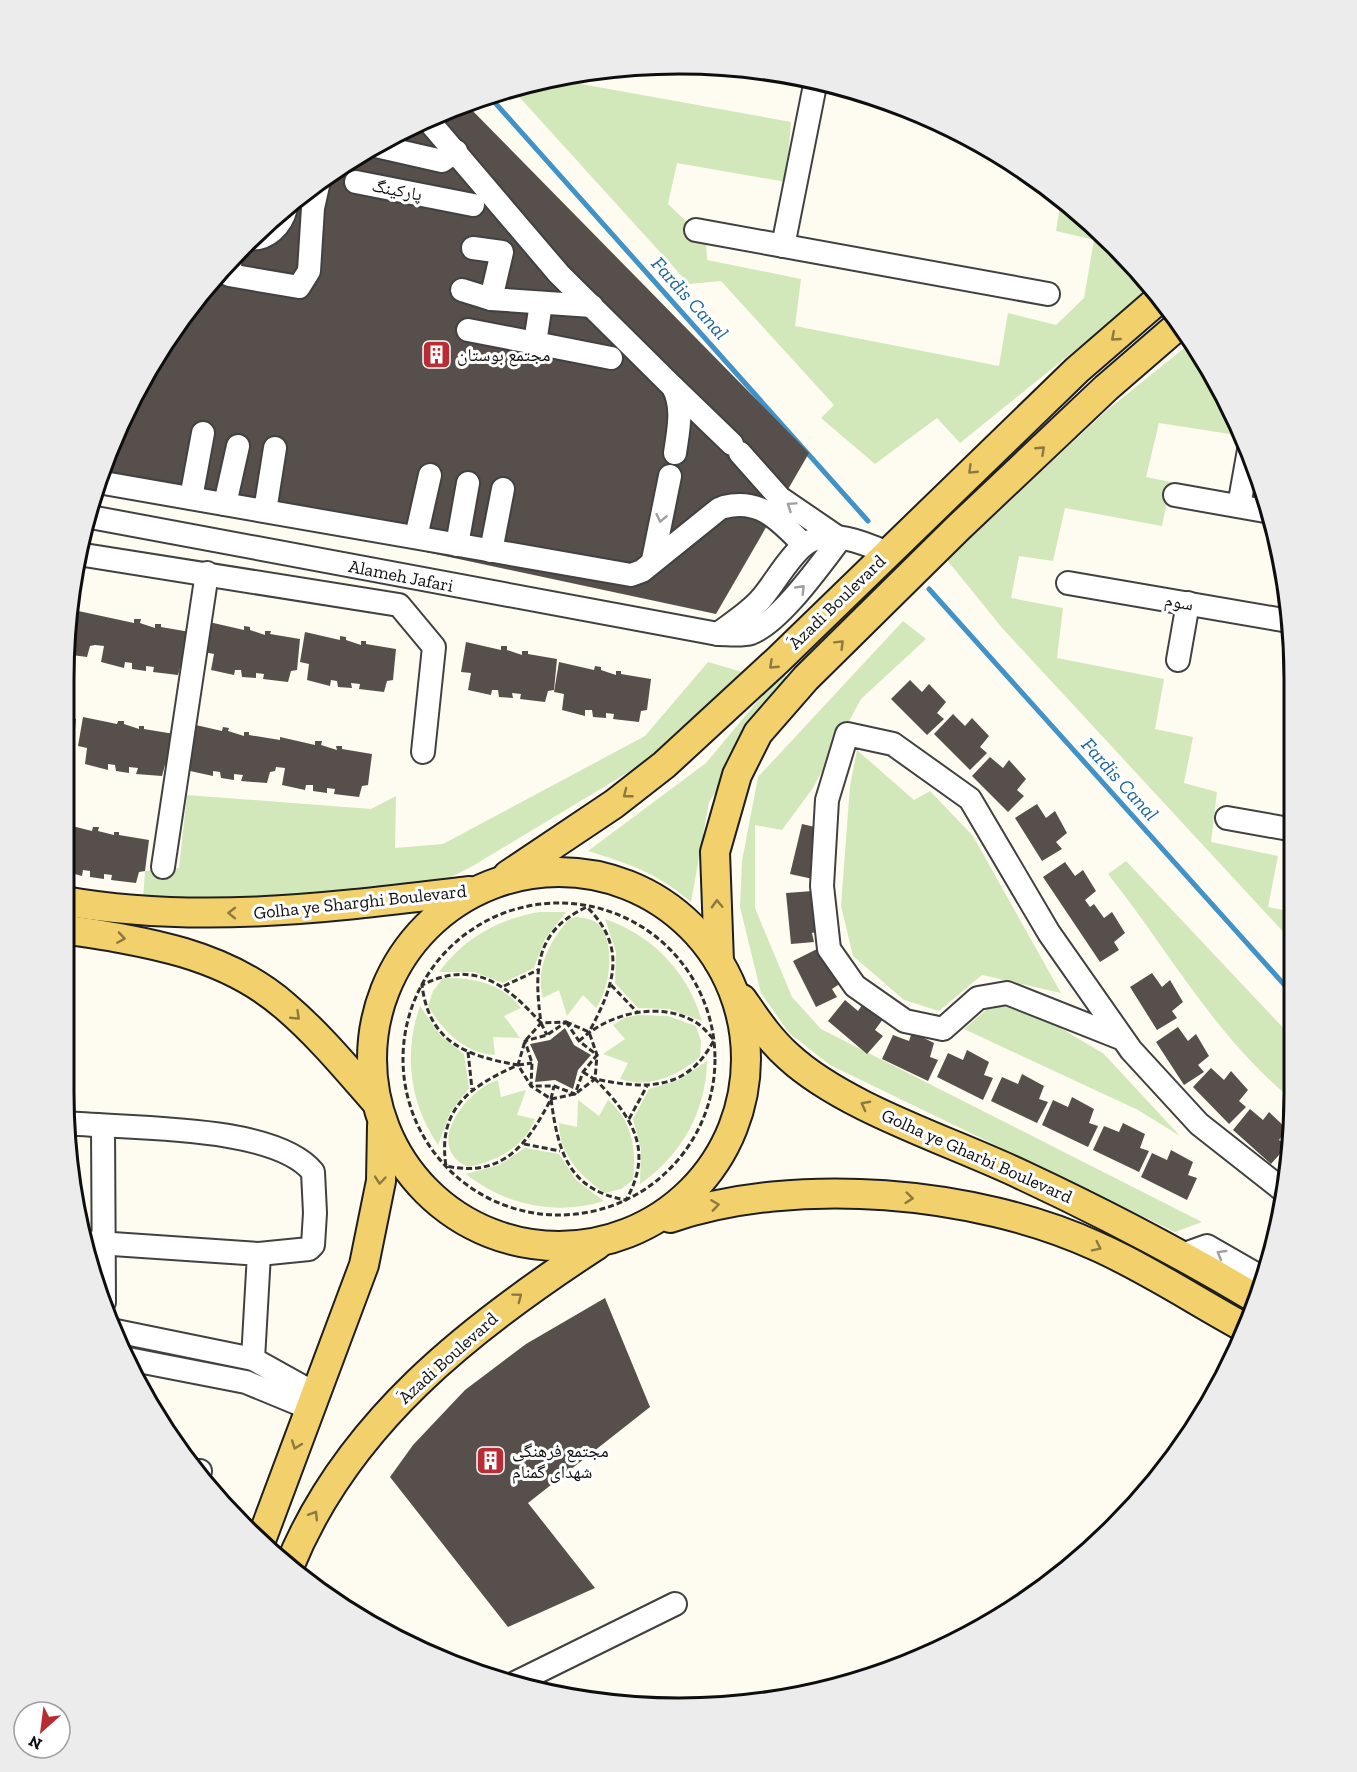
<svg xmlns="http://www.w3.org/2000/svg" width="1357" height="1772" font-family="'Zilla Slab','Noto Naskh Arabic',serif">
	<rect width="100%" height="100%" fill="#fefbf0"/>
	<g fill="#d2e8bb">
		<polygon points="548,78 791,122 786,182 677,163 668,204 706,240 707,260 801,279 795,326 999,366 1008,313 1056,325 1084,298 1094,240 1056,231 1061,200 1113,243 1151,289 960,443 937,418 875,464 821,418 834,405 721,281 689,284 512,89"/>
		<polygon points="1193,341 1243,436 1159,423 1146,477 1171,482 1162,526 1065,508 1053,561 1019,556 1011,598 1063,608 1057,658 1164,679 1155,729 1193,737 1184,783 1217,792 1211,842 1278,856 1268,907 1289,911 1289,938 1003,629 947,560 1106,411"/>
		<polygon points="903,621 926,639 861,699 813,788 782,830 755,825 755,908 792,997 821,1029 1202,1222 1175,1232 830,1065 789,1033 761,993 740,907 742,861 758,777"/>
		<polygon points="708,662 742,672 662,752 471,867 409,898 143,900 145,871 179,868 187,795 371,809 396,796 395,848 443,844 645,736"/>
		<path d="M781 673 792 679 709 802 691 902C655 872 632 865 588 851L706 763Z"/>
		<polygon points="857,750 914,800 930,791 973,836 1061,993 982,975 939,1011 904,1000 853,956 841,906 850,786"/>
		<path d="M1126 861 1289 1034V1097C1215 1036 1167 948 1108 874Z"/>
		<path d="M539 912H566L545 939 534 968 503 983 474 972H439C464 938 499 919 539 912Z"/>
		<path d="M577 917C584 918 594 919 599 925 616 944 610 989 596 1008L583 995 567 1016 559 990 543 998C535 968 550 941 569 919Z"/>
		<path d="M605 919C653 936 688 972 702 1021L669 1009 638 1008 615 983 616 952Z"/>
		<path d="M443 978C473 977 502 983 521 1008L504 1016 520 1038 493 1037 495 1055C464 1053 443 1031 428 1006L433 991Z"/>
		<polygon points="1004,994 1104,1054 1180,1136 1138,1110 964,1029"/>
		<path d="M420 1006 440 1035 464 1054 469 1088 450 1113 438 1145C410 1104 403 1054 420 1006Z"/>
		<path d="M638 1015 668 1016 696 1026 701 1041 700 1057C677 1076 649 1089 620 1079L628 1063 603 1054 625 1039 613 1025 624 1018Z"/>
		<path d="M707 1061C706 1111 682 1155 640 1184L641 1149 633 1119 649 1089 679 1080Z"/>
		<path d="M498 1080 501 1097 526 1090 517 1115 535 1119C524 1148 496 1161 468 1167 422 1147 467 1089 498 1080Z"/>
		<path d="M578 1100 599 1116 608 1100C632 1120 637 1150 633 1180L621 1189 605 1193C581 1177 559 1154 559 1123L577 1127Z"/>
		<path d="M525 1148 559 1154 576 1180 604 1201C556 1216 505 1205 466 1174L499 1165Z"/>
	</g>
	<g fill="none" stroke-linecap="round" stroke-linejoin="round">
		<g stroke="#4193c7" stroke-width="5">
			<polyline points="489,96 868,521"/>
			<polyline points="929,589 1289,990"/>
		</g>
	</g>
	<g fill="#574f4b">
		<polygon points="465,103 809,453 716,614 98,482 127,406 190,304 244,243 336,167 443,110"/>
		<polygon points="69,609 134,623 134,619 141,619 140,623 155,628 155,624 161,624 161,627 190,632 187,663 181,664 178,675 153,672 154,667 146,666 146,671 132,669 132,663 125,662 124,668 101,662 104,646 95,645 90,646 87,657 64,654"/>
		<polygon points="209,622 244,630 244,626 250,627 250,630 265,635 265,631 271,631 270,634 300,639 297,670 291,671 288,682 263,679 264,674 256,673 256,678 242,677 241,670 235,670 234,675 211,670 214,654 204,652"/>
		<polygon points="305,632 340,640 340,636 346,637 346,640 361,645 361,641 366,641 366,644 396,649 393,680 387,681 384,692 359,689 360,684 351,683 352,688 338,687 337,681 331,680 330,686 307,680 309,664 300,662"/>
		<polygon points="466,642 501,650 501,646 507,646 507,650 522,655 522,651 528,651 528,654 557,659 554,690 548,691 545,702 520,699 521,694 512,693 513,698 499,697 498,690 492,690 491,695 468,690 471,673 461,672"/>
		<polygon points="559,662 594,670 595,666 601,667 601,670 616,675 616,671 621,671 621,674 651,679 647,710 641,711 639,722 613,719 614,714 606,713 606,718 593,717 592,710 585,710 585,716 562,710 564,694 554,692"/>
		<polygon points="910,680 922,692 929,684 946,702 937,713 944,719 927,735 891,699"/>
		<polygon points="953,714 965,726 972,718 989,736 980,747 987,753 970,770 934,734"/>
		<polygon points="64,717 76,719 73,750 67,751 65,758"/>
		<polygon points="83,717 117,724 118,721 124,721 124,724 139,729 139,726 144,726 144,729 174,734 171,765 165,765 162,776 136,774 138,768 129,767 129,773 116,771 115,765 108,764 108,770 85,764 87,748 78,746"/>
		<polygon points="187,723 222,731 223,727 229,728 228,731 244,736 244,732 249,732 249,735 280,740 280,737 315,745 315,741 322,741 321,745 337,750 336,746 342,746 342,749 372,754 368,785 362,786 359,797 334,794 335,789 327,788 327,793 313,791 313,785 306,785 305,790 282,785 285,768 276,767 275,771 270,772 267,783 241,781 243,775 234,774 234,780 221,778 220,772 213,771 213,776 190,771 192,755 183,753"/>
		<polygon points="990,757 1003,768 1009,760 1026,779 1017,790 1024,796 1008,812 972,776"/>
		<polygon points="1037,804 1046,818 1055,811 1067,833 1056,842 1062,849 1042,861 1015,818"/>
		<polygon points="64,824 92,831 93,827 99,827 98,831 114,835 114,832 119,832 119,835 149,840 145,871 139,872 136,883 111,880 112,875 104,874 104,879 90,877 90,871 83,870 82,876 64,871"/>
		<polygon points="802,824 828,830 813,879 790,874"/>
		<polygon points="1065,862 1075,876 1083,870 1096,891 1085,900 1090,907 1094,904 1104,918 1112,912 1125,933 1114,942 1119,950 1100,962 1043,877"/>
		<polygon points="813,891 826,930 812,933 814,942 791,944 786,893"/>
		<polygon points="817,949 825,964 834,959 844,981 832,989 837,997 816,1007 793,961"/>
		<polygon points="1152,973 1162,987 1170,980 1183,1002 1172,1011 1177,1018 1157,1030 1130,987"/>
		<polygon points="845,1000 858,1011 864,1002 883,1019 875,1030 883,1036 867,1054 828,1021"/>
		<polygon points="1178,1027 1188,1041 1196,1034 1209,1056 1198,1065 1204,1072 1184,1085 1156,1042"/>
		<polygon points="565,1028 574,1045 591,1055 578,1070 573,1089 555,1080 535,1082 538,1062 530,1044 550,1040"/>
		<polygon points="912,1032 934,1043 930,1057 938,1060 928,1081 882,1059 893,1035 909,1041"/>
		<polygon points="967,1050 989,1062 984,1075 993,1078 983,1100 937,1077 948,1053 963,1060"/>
		<polygon points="1211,1068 1224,1080 1231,1071 1248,1090 1239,1101 1246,1107 1229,1124 1193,1087"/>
		<polygon points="1022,1074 1044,1086 1039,1099 1048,1102 1037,1123 991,1101 1002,1077 1018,1084"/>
		<polygon points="1072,1097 1094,1109 1089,1123 1098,1126 1088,1147 1042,1125 1053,1100 1068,1107"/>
		<polygon points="1250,1109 1263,1120 1269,1112 1287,1129 1279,1140 1287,1146 1271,1164 1233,1130"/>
		<polygon points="1123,1123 1145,1134 1140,1148 1149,1151 1139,1172 1093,1150 1104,1126 1119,1132"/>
		<polygon points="1171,1150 1193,1162 1188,1175 1197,1178 1187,1200 1141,1177 1152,1153 1167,1160"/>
		<polygon points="1289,1150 1289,1172 1278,1163"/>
		<polygon points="605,1298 650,1407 528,1503 595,1588 508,1627 390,1477 413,1445 465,1390 526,1344"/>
	</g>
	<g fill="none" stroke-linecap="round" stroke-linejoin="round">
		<defs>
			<g id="minor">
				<path d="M427 119 559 274 673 387C684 408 678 431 675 453"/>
				<polyline points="376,146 442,161 456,151"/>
				<polyline points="356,182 473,205"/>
				<polyline points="696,230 1048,294"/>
				<path d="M249 238C267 241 282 225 286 208"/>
				<polyline points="783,246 816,80"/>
				<polyline points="473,248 502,252 491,299 592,306"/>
				<polyline points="231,257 229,275 299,287 309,271 313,208 319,181"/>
				<polyline points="462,290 491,299"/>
				<polyline points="541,303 535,343 611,358"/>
				<polyline points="468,330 535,343"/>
				<polyline points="673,387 732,444"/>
				<polyline points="740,453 780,498 840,539"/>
				<polyline points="98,482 631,575 642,571 719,509"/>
				<polyline points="1175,495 1265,511"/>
				<polyline points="191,498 203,433"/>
				<polyline points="225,504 238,446"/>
				<polyline points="1239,506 1249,450"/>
				<path d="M724 507C761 498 780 521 804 545"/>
				<polyline points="265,511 275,448"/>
				<path d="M85 516 718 634C728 634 741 636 751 633 781 621 820 565 840 539"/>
				<polyline points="416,537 430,475"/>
				<polyline points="457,545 468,483"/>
				<polyline points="491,551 503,489"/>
				<polyline points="78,554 399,605 434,647 423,752"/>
				<polyline points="653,560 670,476"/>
				<polyline points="1068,583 1289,621"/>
				<path d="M718 634C732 623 749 613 761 599 775 583 787 559 804 545 827 527 865 543 887 553"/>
				<polyline points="1178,660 1188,603"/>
				<polyline points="1227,818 1289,829"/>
				<polyline points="163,867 207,573"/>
				<polyline points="1123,1039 1007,993 978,998 943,1029 905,1021 855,986 829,949 822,886 827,800 847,734 893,744 970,799 1049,933 1131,1050 1199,1124 1284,1191"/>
				<path d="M67 1123C127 1129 274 1124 313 1172L315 1213 313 1245 309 1249 259 1254"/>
				<polyline points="103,1127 104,1302"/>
				<polyline points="83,1242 259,1254 253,1359 314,1393"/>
				<polyline points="1179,1256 1207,1246 1261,1277"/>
				<polyline points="116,1331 253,1359"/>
				<polyline points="128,1359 246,1382 309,1408"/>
				<polyline points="192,1471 200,1471"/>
				<polyline points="515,1683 675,1604"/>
			</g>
			<g id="major">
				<circle cx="559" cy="1059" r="187"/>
				<polyline points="508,875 614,804 664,765 779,659 1077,370 1159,299"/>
				<path d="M64 901C200 925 334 907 470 891"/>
				<path d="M63 929C142 941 223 952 285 1006 319 1035 347 1069 376 1102"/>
				<polyline points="719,962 715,852 737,775 758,733 806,678 958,528 1106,388 1180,324"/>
				<path d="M742 999C756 1019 769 1039 788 1056 844 1108 951 1141 1022 1175 1101 1212 1180 1253 1255 1298"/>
				<path d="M670 1218C796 1175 976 1191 1096 1246 1148 1269 1197 1302 1247 1329"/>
				<polyline points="260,1543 364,1265 381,1181 382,1126"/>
				<path d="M289 1567C347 1423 471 1327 597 1245"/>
			</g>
		</defs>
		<use href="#minor" stroke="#414141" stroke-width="26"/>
		<use href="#major" stroke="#1f1f1f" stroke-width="32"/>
		<g stroke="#303030" stroke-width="3" stroke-dasharray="6 3" stroke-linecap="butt">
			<circle cx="559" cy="1059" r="156"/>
			<polyline points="611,985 637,1012"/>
			<polyline points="504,986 538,970"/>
			<polygon points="566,1022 589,1032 597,1055 595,1079 575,1094 551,1099 531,1086 518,1065 525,1041 541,1023"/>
			<polygon points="566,1022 579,1041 597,1055 583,1072 575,1094 554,1086 531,1086 532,1063 525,1041 547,1035"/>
			<polyline points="541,1023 547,1035"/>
			<path d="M579 1041C609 1013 660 1000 697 1023 703 1027 709 1034 714 1040 687 1092 645 1089 595 1079 631 1116 655 1149 626 1200 568 1190 558 1151 551 1099 527 1145 503 1178 446 1166 437 1108 471 1086 518 1065 467 1056 429 1043 422 985 474 959 506 984 541 1023 534 971 534 931 587 907 628 948 614 986 589 1032"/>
			<polyline points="468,1052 472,1089"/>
			<polyline points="518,1065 532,1063"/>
			<polyline points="583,1072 594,1079"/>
			<polyline points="551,1099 554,1086"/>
			<polyline points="629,1119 647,1086"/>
			<polyline points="524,1144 560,1151"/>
		</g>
		<use href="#minor" stroke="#fff" stroke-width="22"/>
		<use href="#major" stroke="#f2d16c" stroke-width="28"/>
	</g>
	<defs><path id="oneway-chevron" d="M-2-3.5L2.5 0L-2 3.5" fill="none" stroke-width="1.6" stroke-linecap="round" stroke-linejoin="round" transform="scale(1.5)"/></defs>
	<g stroke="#8b7942">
		<use href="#oneway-chevron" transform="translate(1115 337) rotate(139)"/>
		<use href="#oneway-chevron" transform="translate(1041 450) rotate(-43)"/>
		<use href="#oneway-chevron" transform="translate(972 470) rotate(136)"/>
		<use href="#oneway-chevron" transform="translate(840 644) rotate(-45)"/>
		<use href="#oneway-chevron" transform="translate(773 665) rotate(137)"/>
		<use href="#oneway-chevron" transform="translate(627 794) rotate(142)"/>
		<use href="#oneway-chevron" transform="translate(717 904) rotate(-92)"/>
		<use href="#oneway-chevron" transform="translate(232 913) rotate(-179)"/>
		<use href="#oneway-chevron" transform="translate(121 938) rotate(9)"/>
		<use href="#oneway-chevron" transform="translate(296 1016) rotate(44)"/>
		<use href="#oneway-chevron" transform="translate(865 1105) rotate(-152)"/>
		<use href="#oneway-chevron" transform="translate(380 1180) rotate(95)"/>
		<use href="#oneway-chevron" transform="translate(909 1198) rotate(6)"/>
		<use href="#oneway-chevron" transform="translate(715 1205) rotate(-8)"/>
		<use href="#oneway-chevron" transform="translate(1097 1247) rotate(26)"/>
		<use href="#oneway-chevron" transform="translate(518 1297) rotate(-37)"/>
		<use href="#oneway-chevron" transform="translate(296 1445) rotate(110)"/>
		<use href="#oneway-chevron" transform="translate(314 1515) rotate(-58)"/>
	</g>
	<g stroke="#9f9f9f">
		<use href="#oneway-chevron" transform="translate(791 506) rotate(-146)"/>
		<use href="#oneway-chevron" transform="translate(661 518) rotate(102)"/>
		<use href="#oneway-chevron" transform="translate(801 589) rotate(-46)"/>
		<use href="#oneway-chevron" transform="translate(1221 1254) rotate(-150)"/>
	</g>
	<defs>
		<symbol id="building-square" viewBox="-11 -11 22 22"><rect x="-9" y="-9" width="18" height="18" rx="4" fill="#b92c34" stroke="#fff"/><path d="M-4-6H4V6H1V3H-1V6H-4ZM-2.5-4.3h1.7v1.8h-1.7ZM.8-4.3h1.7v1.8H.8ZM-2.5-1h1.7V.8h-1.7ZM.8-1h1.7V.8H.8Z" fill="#fff"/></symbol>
	</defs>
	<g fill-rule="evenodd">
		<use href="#building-square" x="420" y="338" width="33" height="33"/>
		<use href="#building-square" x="474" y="1444" width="33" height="33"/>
	</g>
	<g text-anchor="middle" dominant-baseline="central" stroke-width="6" stroke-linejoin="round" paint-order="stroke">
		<g font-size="18" fill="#0e0e0e" stroke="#fff">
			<text transform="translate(397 190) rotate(11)">پارکینگ</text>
			<text transform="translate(401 576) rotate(11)">Alameh Jafari</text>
			<text transform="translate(837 602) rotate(-44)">َAzadi Boulevard</text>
			<text transform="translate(1179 602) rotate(10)">سوم</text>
			<text transform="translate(360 902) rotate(-6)">Golha ye Sharghi Boulevard</text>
			<text transform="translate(977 1156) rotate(24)">Golha ye Gharbi Boulevard</text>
			<text transform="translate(448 1358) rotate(-42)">َAzadi Boulevard</text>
		</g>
		<g font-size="18" fill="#0e0e0e" stroke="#fff" text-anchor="start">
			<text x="457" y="355">مجتمع بوستان</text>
			<text x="512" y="1451">مجتمع فرهنگی<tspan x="512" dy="21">شهدای گمنام</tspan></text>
		</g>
		<g font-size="20" font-style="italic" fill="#1c659b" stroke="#fff">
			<text transform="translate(690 298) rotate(48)">Fardis Canal</text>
			<text transform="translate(1120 779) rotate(48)">Fardis Canal</text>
		</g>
	</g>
	<path d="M0 0H1357V1772H0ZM679 74H679A605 605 0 0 1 1284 679V1093A605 605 0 0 1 679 1698H679A605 605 0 0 1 74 1093V679A605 605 0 0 1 679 74Z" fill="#ececec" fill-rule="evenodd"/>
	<path fill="none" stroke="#0e0e0e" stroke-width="3" d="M679 74H679A605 605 0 0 1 1284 679V1093A605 605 0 0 1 679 1698H679A605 605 0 0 1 74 1093V679A605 605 0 0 1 679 74Z"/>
	<g transform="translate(42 1730) rotate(208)"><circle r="28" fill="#ffffff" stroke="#9f9f9f" stroke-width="1.5"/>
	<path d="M0-4.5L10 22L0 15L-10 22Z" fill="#b92c34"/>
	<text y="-9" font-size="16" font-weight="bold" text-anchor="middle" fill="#0e0e0e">N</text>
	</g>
</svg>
